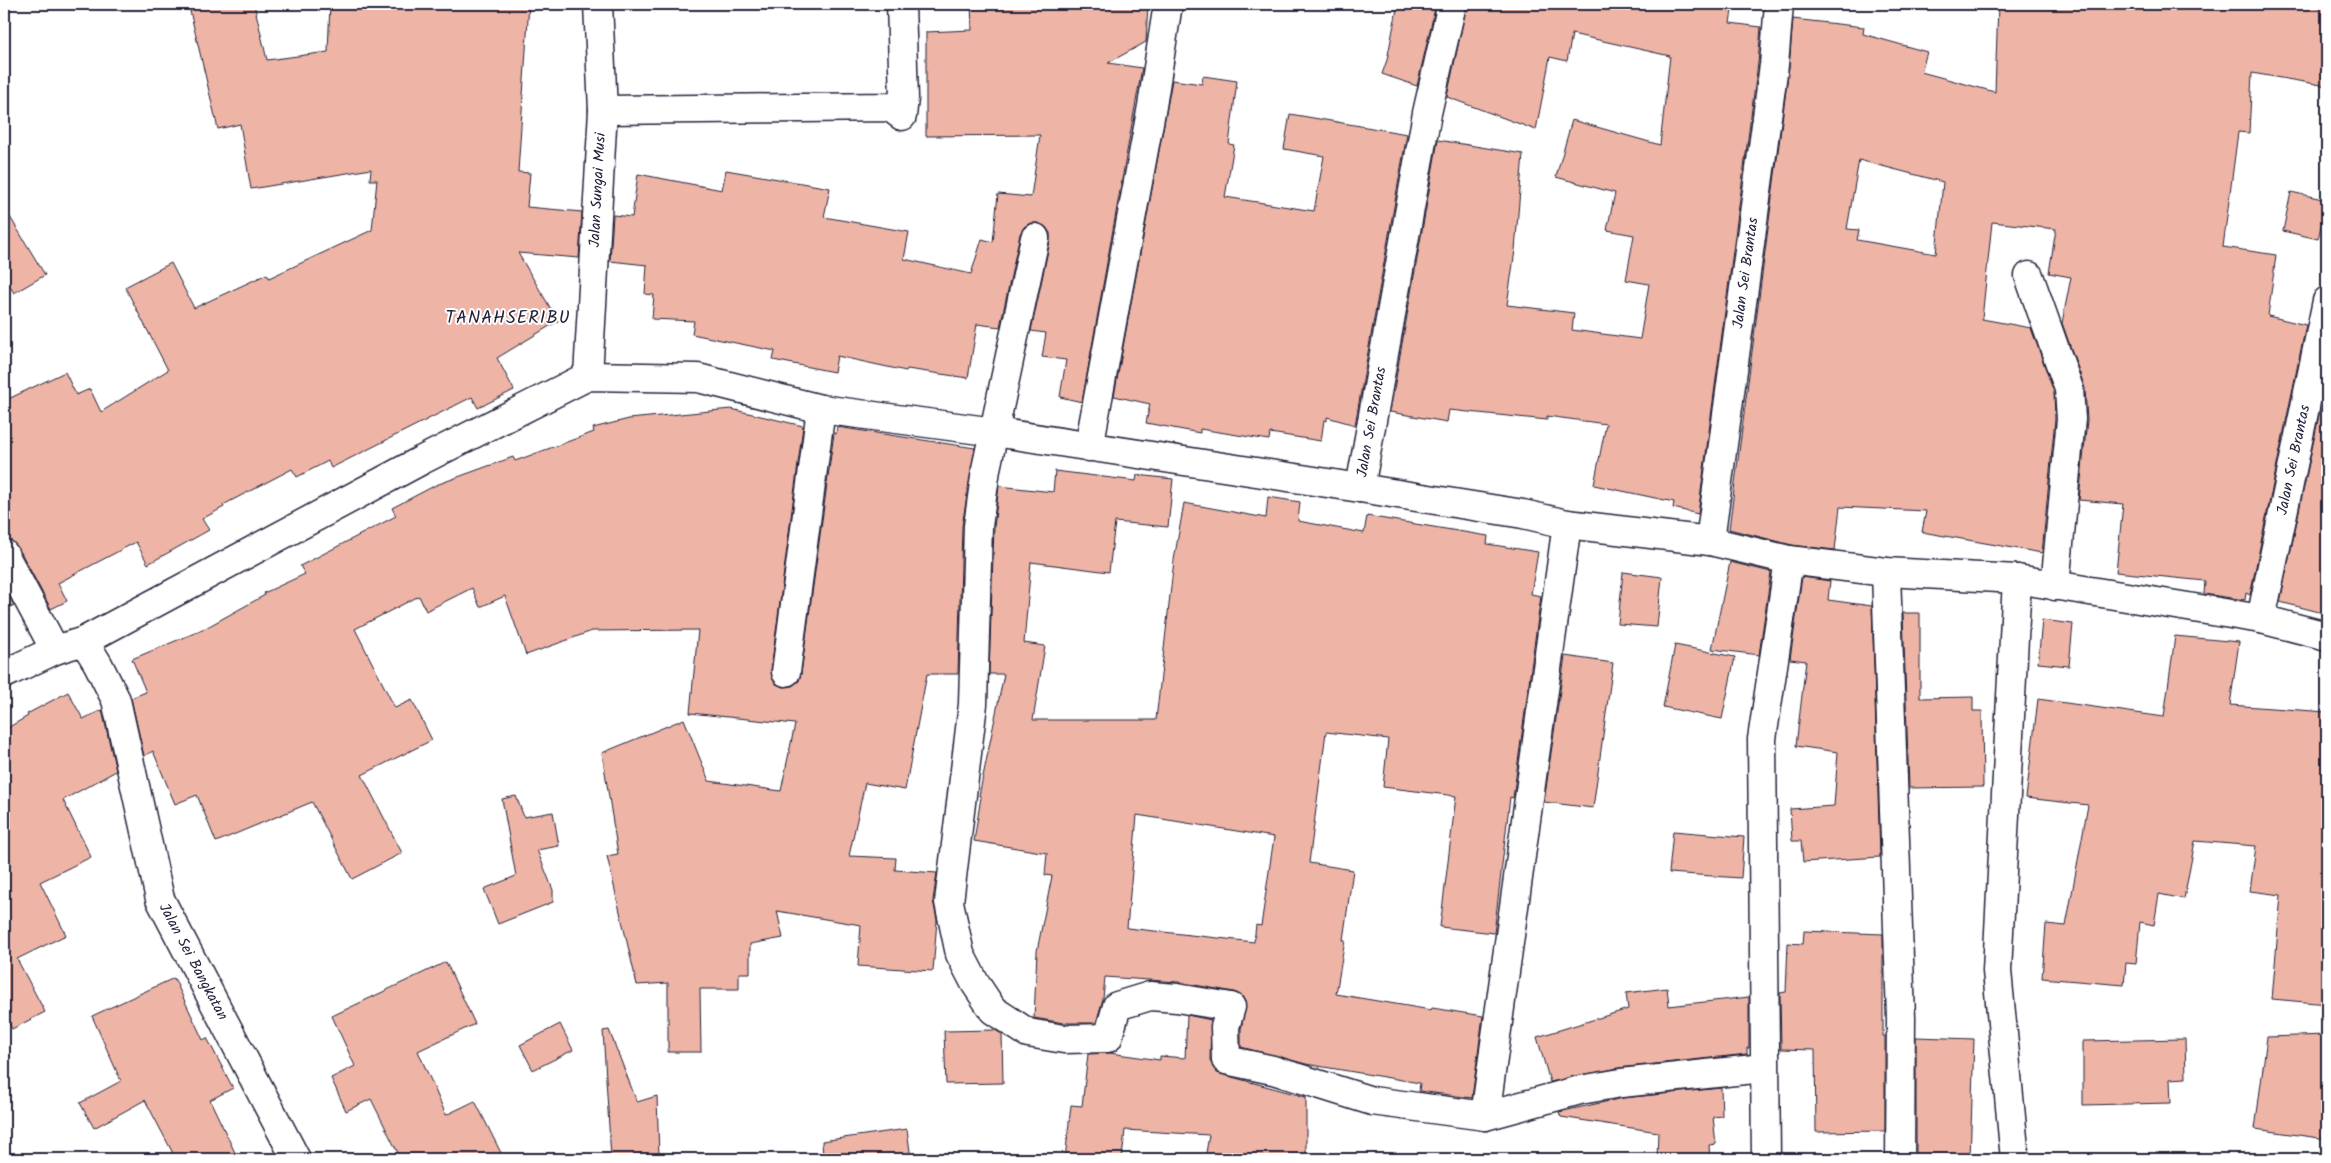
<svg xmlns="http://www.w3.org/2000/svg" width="2331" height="1163" font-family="Kalam,sans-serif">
	<rect width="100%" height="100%" fill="#fff"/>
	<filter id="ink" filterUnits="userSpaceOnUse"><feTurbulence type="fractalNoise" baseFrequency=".02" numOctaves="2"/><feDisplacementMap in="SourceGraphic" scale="10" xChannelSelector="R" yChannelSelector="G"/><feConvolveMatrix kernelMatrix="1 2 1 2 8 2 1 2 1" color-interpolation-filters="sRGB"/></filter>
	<g filter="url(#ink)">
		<g fill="#eeb5a6" stroke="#22223b" fill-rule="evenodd">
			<polygon points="191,4 254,4 267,60 328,52 330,4 529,4 518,172 530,173 527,207 582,212 579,258 518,253 558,321 497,358 514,390 478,408 472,397 331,468 328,461 297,477 292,469 223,505 224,507 202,519 209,530 148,564 136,542 58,583 67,601 51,609 18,547 12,541 4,538 4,401 65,372 76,395 90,389 101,412 168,370 125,287 171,263 194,308 267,274 269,278 372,230 377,180 370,180 371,169 251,189 240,124 218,129 190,11 193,10"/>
			<polygon points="971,4 1148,4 1146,42 1108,63 1142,68 1082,402 1060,397 1066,360 1042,357 1046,333 1031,331 1050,241 1050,233 1046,227 1038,223 1030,223 1024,227 1020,234 1000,327 977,324 968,378 907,369 906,371 837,356 834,372 773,360 775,351 692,334 694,321 652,319 654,295 645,294 647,265 610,261 613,215 632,217 638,174 722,190 726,170 830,188 824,217 909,232 904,259 971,274 982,239 993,242 998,194 1031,197 1040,135 926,136 926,32 972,30"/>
			<polygon points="1398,4 1436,4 1417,86 1382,74 1387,60"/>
			<polygon points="1467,4 1494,7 1494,4 1733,4 1730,23 1761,27 1758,63 1698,514 1673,508 1674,502 1594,485 1606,424 1547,416 1547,420 1449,410 1447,422 1390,412 1438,140 1523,154 1515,250 1507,305 1574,313 1572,330 1640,339 1649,284 1626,280 1634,235 1607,230 1615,193 1556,177 1572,120 1660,145 1670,56 1572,34 1567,61 1550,57 1536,130 1447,97"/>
			<path d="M1998 4H2302L2327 9V86L2252 73 2249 133 2238 132 2223 247 2276 255 2268 316 2306 325 2250 595 2246 593 2245 600 2204 594 2205 581 2116 572 2123 504 2079 500 2087 420 2085 388 2062 323 2071 277 2049 273 2056 229 1992 222 1982 319 2031 328 2054 392 2055 419 2042 553 1922 532 1926 511 1840 507 1835 550 1792 545 1729 529 1789 67 1793 19 1864 27 1863 34 1927 52 1921 72 1995 92ZM1859 160 1943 182 1936 254 1857 240 1859 230 1847 229Z"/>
			<polygon points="1203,76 1237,81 1229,144 1234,145 1225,197 1314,211 1324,156 1284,149 1290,114 1407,134 1355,425 1327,417 1327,421 1324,420 1321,441 1270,433 1269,440 1200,429 1200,433 1146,423 1150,404 1114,396 1172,80 1202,84"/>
			<polygon points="2291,192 2327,200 2318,239 2283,231"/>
			<polygon points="4,207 45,275 14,293 4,276"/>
			<polygon points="2327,377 2327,614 2280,602"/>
			<polygon points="731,409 803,426 771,670 772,678 776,684 783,687 792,686 799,681 801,674 834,433 836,434 837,427 975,448 962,526 958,674 927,674 905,790 865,783 849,856 896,858 895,870 937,873 933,900 937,920 933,971 858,966 861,925 777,911 783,938 750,944 750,973 739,973 739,989 700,989 701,1052 668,1052 668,983 637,985 607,856 618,854 602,753 684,719 709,781 781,791 795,724 690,713 698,630 592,631 526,655 505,596 480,607 472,588 426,611 419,596 355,629 395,708 412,700 432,740 362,775 402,853 352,879 312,802 216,842 197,795 175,804 153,751 144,756 131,698 146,692 132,659 202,630 265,595 264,593 305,574 300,566 396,516 392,508 436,485 513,457 515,461 594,432 593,428 629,419"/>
			<path d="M1055 471 1136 481 1137 475 1173 479 1168 527 1115 522 1109 572 1031 562 1024 643 1045 646 1033 720H1156L1174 560 1184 503 1266 518 1268 497 1300 502 1298 521 1364 533 1367 516 1488 536 1487 544 1538 552 1531 594 1541 596 1513 798 1510 797 1494 933 1440 927 1456 796 1383 787 1388 739 1326 732 1309 863 1353 870 1343 940H1345L1336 994 1431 1010 1432 1008 1483 1016 1472 1098 1419 1091 1420 1083 1306 1064 1241 1047V1029L1246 1003 1242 996 1234 992 1178 982 1105 977 1103 999 1096 1023H1064L1034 1018 1037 951 1052 876 1045 875 1047 853 974 841 981 797 979 796 1004 674H989L994 527 999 486 1053 492ZM1137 815 1274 837 1261 926 1256 925 1254 942 1127 928Z"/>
			<polygon points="1730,562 1771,572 1759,655 1712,649"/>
			<polygon points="1623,572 1662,577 1657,627 1618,624"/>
			<polygon points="1802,577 1830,581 1828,600 1872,606 1880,857 1803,862 1801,841 1792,841 1790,809 1834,806 1838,752 1796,746 1806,661 1790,659"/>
			<polygon points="4,587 14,605 4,611"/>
			<polygon points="1903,613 1920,613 1920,698 1973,697 1973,711 1982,711 1983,787 1909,788"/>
			<polygon points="2042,620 2073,624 2069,666 2038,663"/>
			<polygon points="2175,636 2239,642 2230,705 2327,712 2327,1004 2272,999 2281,895 2250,891 2256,846 2195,841 2184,899 2159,894 2154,925 2140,922 2136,964 2126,963 2124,985 2042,978 2046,924 2066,926 2088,805 2026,798 2038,699 2164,717"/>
			<polygon points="1675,645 1735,657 1722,719 1663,707"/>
			<polygon points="1565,656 1613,663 1593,808 1544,802"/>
			<polygon points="68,692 83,719 102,710 116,771 63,800 91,857 40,882 66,935 17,959 45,1012 12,1029 4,1012 4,730 28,716 27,714"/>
			<polygon points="516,796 524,817 553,812 559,846 537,850 553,890 553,902 498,924 484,889 516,876 502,799"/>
			<polygon points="1673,831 1744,837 1741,878 1669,873"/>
			<polygon points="1804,931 1883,934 1883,1036 1885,1036 1885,1131 1816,1132 1815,1050 1781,1049 1780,993 1786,992 1788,943 1803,944"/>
			<polygon points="446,962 475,1024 418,1051 446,1115 475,1101 504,1159 401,1159 371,1099 346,1111 331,1078 355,1066 332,1016"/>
			<polygon points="174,978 203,1040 207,1038 233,1088 210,1100 238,1159 176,1159 145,1100 94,1128 80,1103 121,1081 92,1016"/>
			<polygon points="1667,988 1669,1006 1749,997 1749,1048 1747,1048 1747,1054 1618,1068 1550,1082 1537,1037 1628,1009 1626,993"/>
			<polygon points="1187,1015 1211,1020 1210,1060 1217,1073 1306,1097 1306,1159 1205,1159 1209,1135 1125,1130 1122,1159 1065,1159 1071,1105 1082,1106 1088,1054 1110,1053 1160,1060 1160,1056 1185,1058"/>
			<polygon points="560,1024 573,1050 533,1070 520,1045"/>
			<polygon points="609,1030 637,1102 657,1096 659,1157 611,1158 603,1031"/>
			<polygon points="995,1030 1002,1034 1003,1083 946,1084 944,1031"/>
			<polygon points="2327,1035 2327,1139 2255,1129 2267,1037"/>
			<polygon points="1916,1037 1974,1039 1970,1159 1916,1159"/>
			<polygon points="2185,1039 2186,1078 2170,1079 2171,1103 2083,1105 2083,1041"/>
			<polygon points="1721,1088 1722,1116 1713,1117 1716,1144 1709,1145 1710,1159 1657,1159 1658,1132 1561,1117 1559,1112 1623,1098"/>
			<polygon points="907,1129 911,1159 823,1159 822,1141"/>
		</g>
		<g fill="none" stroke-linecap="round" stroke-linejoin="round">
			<defs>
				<g id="street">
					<polyline points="603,110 890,107 902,116 904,98 901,4"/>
					<polyline points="1035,238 986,469 978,526 973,704 949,902 960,954 975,983 993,1010 1028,1033 1064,1039 1108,1038 1117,1006 1150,996 1177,998 1231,1007 1225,1027 1226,1060 1273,1070 1372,1101 1485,1116 1580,1090 1621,1083 1764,1068"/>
					<polyline points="2029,276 2069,389 2071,419 2055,586"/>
					<polyline points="1089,447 1152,106 1168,4"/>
					<polyline points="1360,488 1427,113 1452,4"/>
					<polyline points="1710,541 1774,65 1779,4"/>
					<polyline points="4,554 55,650"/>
					<polyline points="1886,572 1901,1018 1900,1159"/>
					<polyline points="2261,619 2327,301"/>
					<polyline points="84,641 98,664 116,700 160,899 296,1159"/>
					<polyline points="786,672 821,409"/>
					<polyline points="1485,1116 1567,524"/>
					<polyline points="1766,1159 1762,739 1789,560"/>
					<polyline points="2015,1159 1997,971 2017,579"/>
				</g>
				<polyline id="secondary" points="588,376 603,110 598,4"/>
				<polyline id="primary" points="4,674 55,650 84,641 422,460 588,376 698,378 821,409 995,432 1360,488 1523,514 1567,524 1710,541 1789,560 1886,572 2017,579 2261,619 2327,636"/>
			</defs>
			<use href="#street" stroke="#22223b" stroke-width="31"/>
			<use href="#secondary" stroke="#22223b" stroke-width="31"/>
			<use href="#primary" stroke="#22223b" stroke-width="31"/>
			<use href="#street" stroke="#fff" stroke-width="28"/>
			<use href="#secondary" stroke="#fff" stroke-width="28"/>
			<use href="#primary" stroke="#fff" stroke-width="28"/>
		</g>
	</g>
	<g text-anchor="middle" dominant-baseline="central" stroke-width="4" stroke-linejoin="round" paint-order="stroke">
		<g font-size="15" fill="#22223b" stroke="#fff">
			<text transform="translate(598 190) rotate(-87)">Jalan Sungai Musi</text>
			<text transform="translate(1746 273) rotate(-82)">Jalan Sei Brantas</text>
			<text transform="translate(1372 422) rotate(-80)">Jalan Sei Brantas</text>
			<text transform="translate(2294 460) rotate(-78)">Jalan Sei Brantas</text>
			<text transform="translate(193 962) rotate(62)">Jalan Sei Bangkatan</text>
		</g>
		<g font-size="18" letter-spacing="1" fill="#22223b" stroke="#fff">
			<text x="508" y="318">TANAHSERIBU</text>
		</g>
	</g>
	<rect width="2331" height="1163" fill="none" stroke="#fff" stroke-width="20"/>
	<rect x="10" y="10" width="2311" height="1143" fill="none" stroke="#22223b" stroke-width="2" filter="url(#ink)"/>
</svg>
